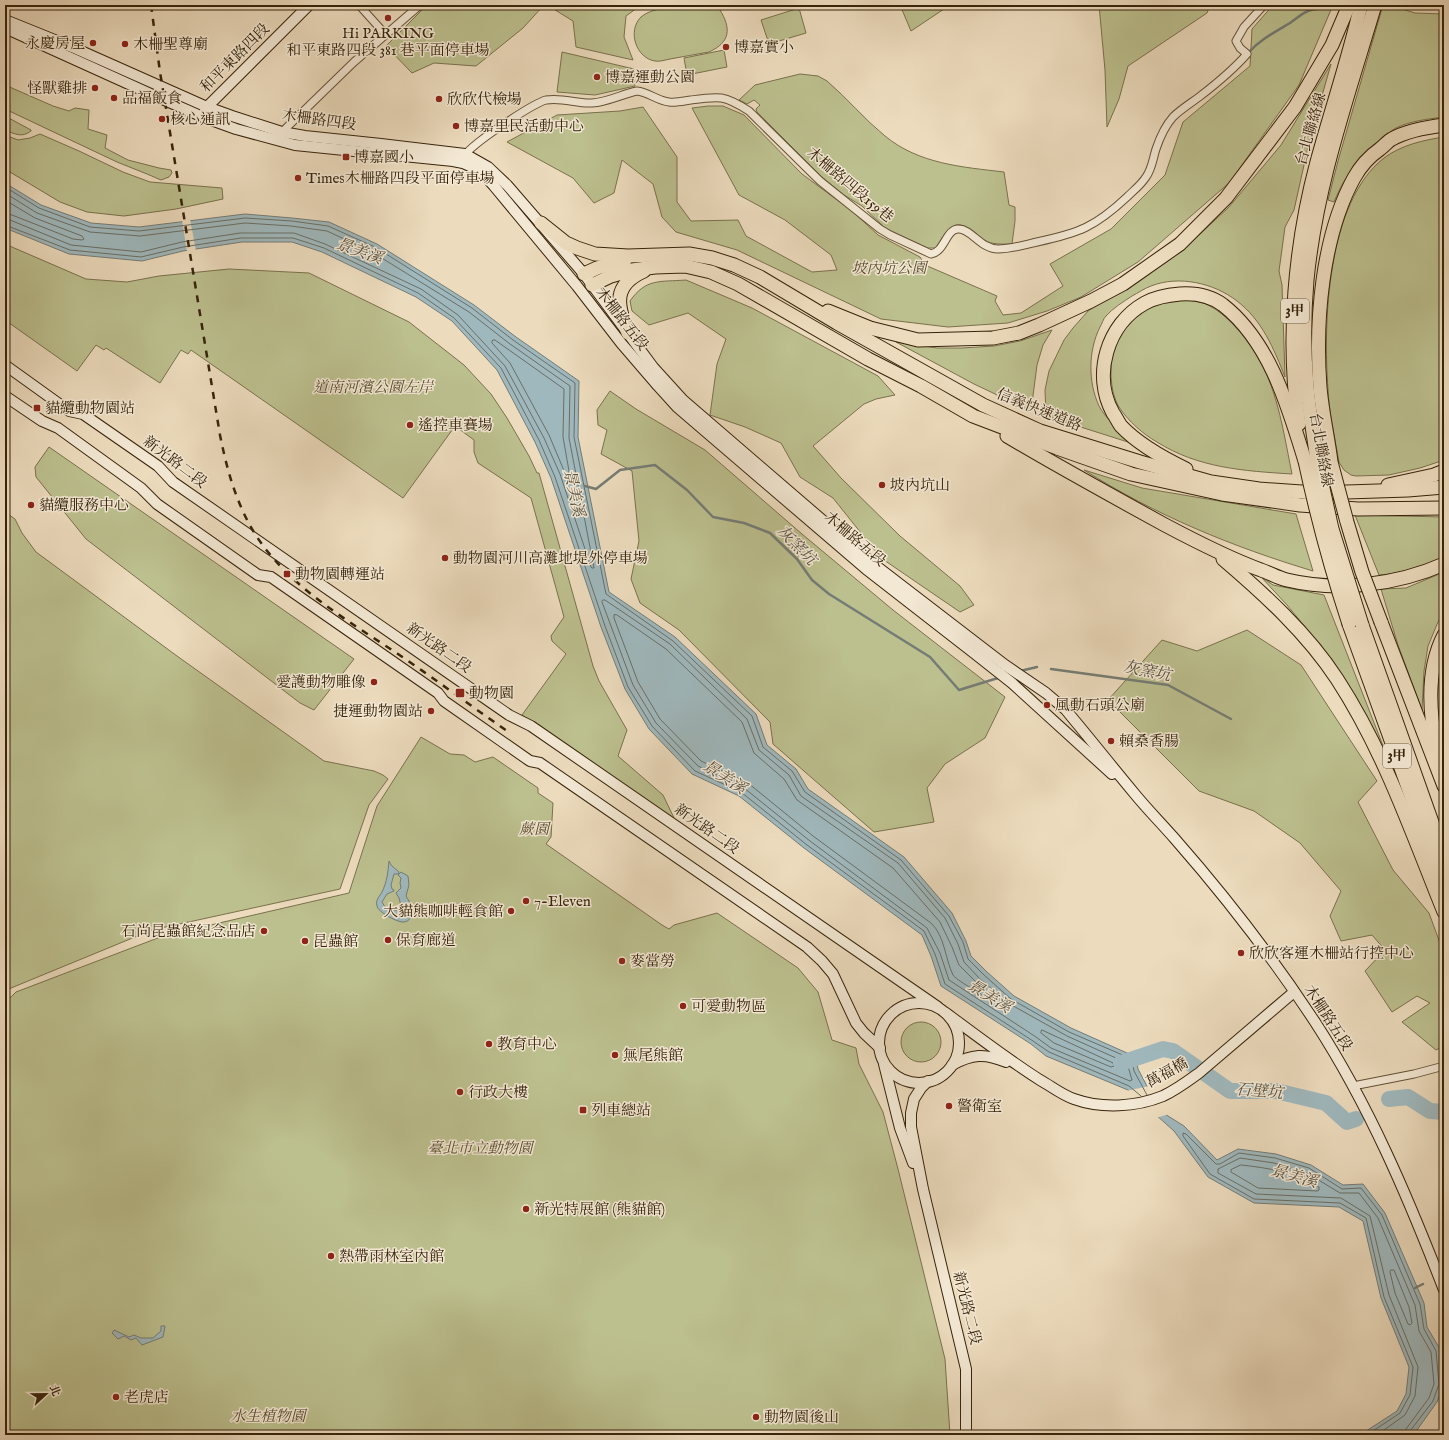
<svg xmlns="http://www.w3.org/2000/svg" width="1449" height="1440" font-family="'IM FELL English','Noto Serif TC',serif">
	<rect width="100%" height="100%" fill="#ecdbbd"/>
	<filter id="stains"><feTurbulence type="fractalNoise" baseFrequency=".005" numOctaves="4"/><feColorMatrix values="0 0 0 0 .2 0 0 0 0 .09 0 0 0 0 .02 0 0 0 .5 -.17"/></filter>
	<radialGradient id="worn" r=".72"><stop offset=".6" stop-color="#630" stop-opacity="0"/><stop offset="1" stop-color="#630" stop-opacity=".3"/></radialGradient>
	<g fill="#bcbf8e" stroke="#7a714c">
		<polygon points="427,5 544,5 523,28 476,66 434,63 412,73 386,46"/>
		<polygon points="547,5 641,5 626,16 624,37 633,60 576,47 573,21"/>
		<path d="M685 5H742L720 10C731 28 731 42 709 52 696 54 683 57 670 59 665 60 659 62 655 61 636 58 627 31 641 17 651 8 672 7 685 5Z"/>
		<polygon points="900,5 950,5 911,31"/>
		<polygon points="1099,5 1210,5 1207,13 1128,66 1119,99 1107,127 1105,70"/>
		<polygon points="1273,5 1333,5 1299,85 1229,183 1138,262 1081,297 1047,311 1008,323 948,327 881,319 737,250 676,232 662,217 653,184 622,160 614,193 594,203 573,178 507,142 557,115 620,111 643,107 677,157 677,202 691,221 738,220 746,236 812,272 837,270 831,255 785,220 739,195 692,108 708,106 723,106 744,115 802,174 852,211 878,235 920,257 925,265 997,296 995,301 1003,315 1021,313 1063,286 1050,264 1111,229 1165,175 1183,122 1250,66 1252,29"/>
		<path d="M1383 5H1389L1415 13 1444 14V117C1428 119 1410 121 1396 128 1392 130 1388 134 1384 137 1359 155 1346 174 1334 202L1328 200 1338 161Z"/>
		<polygon points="799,8 806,33 769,44 761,20"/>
		<polygon points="724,50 727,67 687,75 684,58"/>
		<polygon points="562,52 634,69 635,86 595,95 557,92"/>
		<path d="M1331 64 1310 138 1294 210 1285 227 1279 271 1282 285 1285 377C1274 349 1262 320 1237 301 1214 283 1179 275 1151 286 1145 288 1138 293 1132 296 1123 302 1113 308 1106 316 1103 319 1102 324 1100 327 1088 351 1088 382 1099 406 1105 418 1122 433 1131 443L1046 416 1045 390 1049 371 1064 340 1073 328 1088 311 1183 250 1229 207 1281 145Z"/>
		<path d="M800 74 818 76 827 81C847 98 864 119 885 136 919 164 962 167 1004 172L1009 205 1015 207V221L1012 244C1003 244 992 245 984 240 977 237 972 231 966 227 951 218 942 238 936 248H928L885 228 862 206 844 195 822 177 757 112 756 109 760 105 754 100 747 104 739 100 755 85Z"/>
		<polygon points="5,85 53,106 69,111 75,108 89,110 88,129 107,135 105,148 128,160 159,168 171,170 172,173 169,177 161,180 147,174 117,162 5,109"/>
		<path d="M5 116 31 130V131C22 138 15 134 5 130Z"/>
		<polygon points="40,134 79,151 123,172 150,182 222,188 223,199 176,209 124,216 87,212 60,202 5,169 5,135 18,140 30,138"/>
		<path d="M1444 137V460L1420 468 1389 475 1356 476 1351 475 1344 470 1339 462C1335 438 1329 413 1328 389 1323 323 1327 202 1384 158 1401 145 1424 140 1444 137Z"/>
		<polygon points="5,244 86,279 127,282 159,276 229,269 309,273 409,322 464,365 491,394 507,418 529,456 537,473 539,473 593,666 599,681 627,730 618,756 663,795 675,820 522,715 566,654 552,641 551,636 564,617 531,498 478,463 474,452 474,440 455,426 403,498 191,350 188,354 181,350 160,383 106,348 104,350 96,345 77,371 5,320"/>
		<path d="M686 280 752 308 878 376 895 395 876 399 864 404 813 446 841 478 900 536 960 586 974 605 960 612 881 558 833 498 800 477 781 443 745 427 710 415 717 364 726 339 688 313 649 325 632 311 630 301C646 278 660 282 686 280Z"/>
		<path d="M1190 300C1196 302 1203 302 1208 305 1218 310 1226 317 1234 325 1275 367 1281 420 1292 474 1244 471 1198 468 1157 442 1143 434 1128 421 1119 407 1113 397 1111 384 1111 372 1111 362 1111 351 1115 342 1122 328 1139 310 1154 305 1166 301 1178 300 1190 300Z"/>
		<polygon points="1052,330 1043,345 1037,365 1031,411 974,384 896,342 937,348 962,348 994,346 1020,341"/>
		<polygon points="610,391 636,409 705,450 802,534 893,610 1005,697 985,738 945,764 927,788 934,822 874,832 773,744 770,722 679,630 640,603 631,579 639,541 632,471 601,454 607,430 598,425 597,410"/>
		<polygon points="49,447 354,659 314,710 300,703 86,539 36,477 35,467"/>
		<path d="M1084 470 1142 488 1296 514 1313 571C1233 547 1155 515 1084 470Z"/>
		<polygon points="5,512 15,519 22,533 36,552 177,656 324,761 374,771 383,775 388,779 369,805 340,889 152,930 11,988 5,993"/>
		<path d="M1355 515 1444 517V557C1425 566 1400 574 1379 575Z"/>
		<polygon points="1444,572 1444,612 1438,622 1428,646 1424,671 1422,710 1398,645 1381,589 1406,588"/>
		<polygon points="1261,577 1273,585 1324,595 1391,766 1342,675 1316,640 1287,605"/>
		<polygon points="1247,630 1301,665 1377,781 1358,802 1393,870 1429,913 1444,954 1444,1046 1436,1050 1402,1022 1430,1003 1417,996 1392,1012 1365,971 1385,950 1372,935 1341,941 1330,916 1341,891 1300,843 1254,811 1199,791 1108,700 1162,640 1197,651"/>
		<polygon points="421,737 450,754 464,755 475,762 493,757 538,788 538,793 553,803 551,837 546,844 662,925 669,929 674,925 717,913 798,968 818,992 832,1040 856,1048 859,1064 883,1112 898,1169 945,1359 950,1435 5,1435 5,1003 16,992 163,936 349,893 377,806"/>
		<circle cx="921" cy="1042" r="20"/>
	</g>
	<g fill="#9fb8bd" stroke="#757c75">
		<polygon points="5,183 41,205 91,223 139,227 245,214 292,218 329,222 377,244 474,305 516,337 579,381 578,437 609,592 675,637 756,714 767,745 796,769 808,789 904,857 952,913 966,941 971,956 987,972 1014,996 1071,1028 1136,1057 1138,1069 1160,1111 1184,1126 1217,1160 1238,1149 1276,1154 1311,1165 1343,1185 1363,1184 1385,1213 1424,1303 1427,1327 1440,1349 1443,1386 1437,1402 1417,1430 1412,1435 1360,1435 1397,1411 1406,1394 1409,1367 1381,1298 1363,1221 1339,1207 1254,1203 1208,1177 1174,1131 1128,1090 1046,1056 1031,1044 941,986 931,956 922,935 804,848 739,796 692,774 649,729 625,689 601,627 551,478 535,442 497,370 452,321 416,297 322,252 292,242 242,242 183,251 142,261 69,254 5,228"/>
		<path d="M389 861 391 865 399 872 398 874H394L391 885 392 889 394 890V891L387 894 382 902 385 907 389 909 396 910 403 915H406L407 909 401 906 399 898 396 893 401 888 400 883 401 878 398 875 401 872 408 876 409 885 406 896C408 899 410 903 412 907 414 914 410 923 402 922 395 921 378 912 377 906 375 900 380 896 382 892 387 882 388 872 389 861Z"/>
		<polygon points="161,1326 165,1326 163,1337 142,1345 136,1338 131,1340 124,1336 118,1339 112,1333 114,1330 129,1337 134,1335 141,1338 153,1338 161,1331"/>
	</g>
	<g fill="#ecdbbd">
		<polygon points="190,219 196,251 187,252 182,220"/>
		<polygon points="1149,1086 1161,1110 1169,1114 1156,1118 1126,1091"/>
	</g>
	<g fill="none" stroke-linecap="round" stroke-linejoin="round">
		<g stroke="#6b6e64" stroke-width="1">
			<polyline points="5,187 39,208 90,227 139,231 245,218 292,221 328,226 375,247 472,308 513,340 575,383 574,437 606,594 673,641 752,716 763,747 792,771 805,792 901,860 949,916 963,942 968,959 984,975 1011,999 1069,1032 1132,1059 1134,1071 1147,1095"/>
			<polyline points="5,193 37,213 90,232 140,236 245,223 291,226 327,231 372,252 469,312 510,344 570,386 569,438 594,568 592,568 591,567 560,474 544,438 505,366 458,315 421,289 325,244 294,233 240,233 182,242 141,252 71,245 10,220 5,220"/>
			<polyline points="5,200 35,218 82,236 84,239 82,240 73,239 12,215 5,214"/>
			<polyline points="5,225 70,250 141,257 183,247 241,238 293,238 324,248 418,293 454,318 501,368 539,440 555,477 605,626 628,687 652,726 695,771 741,792 807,845 924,931 935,954 945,984 1033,1041 1049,1052 1129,1086 1141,1096"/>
			<polygon points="493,340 495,340 564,389 563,437 569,471 568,474 565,473 549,435 510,363 492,343"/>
			<polygon points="603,600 605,600 670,644 747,719 759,750 789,775 801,796 898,863 945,918 958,944 964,962 980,979 1008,1003 1067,1036 1127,1063 1132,1080 1130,1081 1051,1048 1036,1037 949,980 940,953 927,928 810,841 744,788 698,766 656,723 633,685 602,602"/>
			<path d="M617 615 666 649 742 722 754 753 784 779 797 800 893 868 940 922 952 947 959 965 989 995V997L987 998C980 993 956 980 953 975 945 959 945 936 931 923L813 836 748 783 701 761 660 719 638 682 614 618V615Z"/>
			<polygon points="1042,1030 1113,1063 1114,1066 1111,1067 1054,1043 1041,1033"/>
			<path d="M1241 1165C1269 1168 1294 1172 1319 1187V1190L1317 1191 1258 1188 1231 1172V1170Z"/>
			<polygon points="1391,1270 1394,1270 1409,1307 1412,1323 1410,1325 1408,1324 1395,1293 1390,1272"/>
			<polyline points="1367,1435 1400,1413 1410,1395 1413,1367 1384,1297 1366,1218 1340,1203 1254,1199 1210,1174 1183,1136 1183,1133 1186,1134 1216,1164 1220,1164 1239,1153 1275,1158 1309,1168 1342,1189 1361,1188 1382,1215 1420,1304 1424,1329 1436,1351 1439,1384 1433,1401 1410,1431 1410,1435"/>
			<polyline points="1377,1435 1405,1415 1415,1396 1418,1367 1389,1295 1370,1216 1341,1198 1256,1194 1218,1173 1218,1169 1240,1158 1274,1163 1307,1173 1340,1193 1359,1193 1378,1218 1415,1305 1419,1331 1431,1352 1434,1384 1429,1398 1406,1429 1405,1435"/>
		</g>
		<g stroke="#757c75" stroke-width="2.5">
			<path d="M1249 52C1261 39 1275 32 1290 23 1296 19 1301 14 1308 11 1315 8 1322 10 1328 5"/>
			<polyline points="585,486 596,489 620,470 655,465 687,490 713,517 744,523 770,533 797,559 812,580 829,594 930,657 959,690 998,678"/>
			<polyline points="1051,669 1168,685 1231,719"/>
			<polyline points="1020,671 1037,667"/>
			<polyline points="1415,1288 1423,1284"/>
		</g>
		<g stroke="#9fb8bd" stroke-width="16">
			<polyline points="1121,1063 1163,1049 1173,1051 1230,1091 1276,1091 1326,1103 1347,1122 1356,1119"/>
			<polyline points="1389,1099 1408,1097 1430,1111 1444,1112"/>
		</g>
		<defs>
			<g id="street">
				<polyline points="359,5 386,35"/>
				<polyline points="281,134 282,132 354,62 420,5"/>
				<path d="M464 157C466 147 534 103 546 100 562 97 577 104 592 103 608 102 622 94 637 91 648 92 658 101 669 102 676 103 684 101 691 100 719 96 724 95 749 111L820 181 880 229 890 235 931 254C945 252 946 228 959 229 971 229 981 249 998 249 1011 249 1024 245 1037 242 1079 233 1095 227 1127 197 1133 191 1141 185 1146 177 1152 169 1153 158 1156 149 1160 137 1165 126 1173 117 1181 109 1191 103 1199 97 1216 84 1233 70 1247 54L1240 48 1236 41 1244 27 1264 5"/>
				<polyline points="1353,1086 1414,1074 1444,1066"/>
			</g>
			<g id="secondary">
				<path d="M5 20 72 47 207 107 232 116 282 132 305 136 381 144 465 154 488 167 507 185 584 274 653 367 683 400 871 562 1005 665 1046 693 1066 710 1075 721C1095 745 1114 769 1134 793 1147 809 1161 823 1175 839 1225 896 1273 958 1315 1022 1369 1105 1408 1197 1444 1290"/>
				<polyline points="5,28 153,95 203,117 236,129 295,145 453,161 463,163 474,168 484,175 494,186 577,286 621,343 658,386 677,407 866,569 974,653 1012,683 1112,774"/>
				<polyline points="205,111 207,107 309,5"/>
				<polyline points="5,365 69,411 83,414 158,466 173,482 509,715 531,726 938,1007"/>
				<polyline points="5,396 42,421 58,428 141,488 157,504 258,575 271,577 438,693 444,701 530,761 540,763 807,947 822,961 833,974 856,1023 864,1033 880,1048"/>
				<circle cx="919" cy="1043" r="40"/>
				<path d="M946 1013C977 1036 1007 1059 1040 1080 1051 1086 1062 1095 1074 1099 1102 1109 1136 1107 1163 1096 1176 1090 1188 1081 1199 1073L1294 992"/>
				<polyline points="884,1064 900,1128 913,1163"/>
				<path d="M952 1065C972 1054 985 1053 1006 1062"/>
				<polyline points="928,1081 921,1088 914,1099 911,1113 911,1127 923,1189 966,1369 966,1435"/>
			</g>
			<g id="highway">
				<polyline points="541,223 566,243 577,248 595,254 628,256 689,254 712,258 734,265 760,277 837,323 983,405 1040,431 1140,462 1211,482 1259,489 1316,493 1408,490 1444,487"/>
				<polyline points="584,274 597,268 625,260"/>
				<polyline points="592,285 611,276 632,270 655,267 685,266 711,272 738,284 868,359 921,386 973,416 1057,448 1131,474 1222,494 1300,505 1358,509 1444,508"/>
				<polyline points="828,311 870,328 918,340 993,338 1019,333 1039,325 1091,301 1123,284 1180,244 1226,198 1295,107 1332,45 1349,5"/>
				<path d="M628 333C617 306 612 285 644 271"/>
				<path d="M1299 424C1286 340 1295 244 1317 162 1331 110 1349 58 1361 5"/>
				<path d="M1007 436C1059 467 1112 496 1165 525 1197 542 1228 558 1261 570 1270 573 1278 578 1287 580 1337 592 1397 585 1444 564"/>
				<path d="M1317 461C1314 436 1309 411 1307 386 1304 352 1304 315 1307 280 1316 186 1348 96 1375 5"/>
				<path d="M1331 462C1328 437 1322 412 1320 387 1315 321 1322 236 1354 178 1360 167 1370 156 1380 149 1384 146 1388 141 1392 139 1406 131 1428 127 1444 125"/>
				<path d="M1186 469C1163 458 1139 445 1121 426 1118 422 1116 417 1113 413 1092 375 1107 324 1145 303 1156 297 1168 295 1180 294 1195 293 1211 296 1223 305 1270 342 1288 406 1305 461"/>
				<polyline points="1388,485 1434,475 1444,471"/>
				<path d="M1223 559C1264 594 1307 633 1337 679 1384 751 1412 833 1444 912"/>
				<polyline points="1381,622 1444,786"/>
				<polyline points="1349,624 1444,887"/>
				<polyline points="1362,625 1444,856"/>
				<path d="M1437 749C1429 712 1426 670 1444 635"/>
			</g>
		</defs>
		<use href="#street" stroke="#645137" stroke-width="9"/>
		<use href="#secondary" stroke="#37230a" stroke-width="12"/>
		<use href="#highway" stroke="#37230a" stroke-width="15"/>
		<use href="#street" stroke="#f3e8d4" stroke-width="7"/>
		<use href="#secondary" stroke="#f3e8d4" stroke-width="10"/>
		<use href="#highway" stroke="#ecdbbd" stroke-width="13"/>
		<path stroke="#37230a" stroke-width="2.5" stroke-dasharray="7 7" stroke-linecap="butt" d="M151 5 160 72 220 435C227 470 236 503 255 534 289 587 347 620 398 654 435 679 471 706 507 731"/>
		<defs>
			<g id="highway-bridge">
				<path d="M1305 461C1317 517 1331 569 1349 624"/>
				<polyline points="1317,461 1332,529 1362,625"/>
				<polyline points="1331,462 1347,522 1362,572 1381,622"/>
			</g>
		</defs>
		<use href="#highway-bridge" stroke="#37230a" stroke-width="15" stroke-linecap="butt"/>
		<use href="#highway-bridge" stroke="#ecdbbd" stroke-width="13"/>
	</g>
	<g fill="#8f2418" stroke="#f3e8d4" stroke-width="1.5">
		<circle cx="388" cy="18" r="4"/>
		<circle cx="93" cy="43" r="4"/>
		<circle cx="125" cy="44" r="4"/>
		<circle cx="726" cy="47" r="4"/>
		<circle cx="597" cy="77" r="4"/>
		<circle cx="95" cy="88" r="4"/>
		<circle cx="114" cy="98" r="4"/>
		<circle cx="439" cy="99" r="4"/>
		<circle cx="162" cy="119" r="4"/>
		<circle cx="456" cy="126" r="4"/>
		<rect x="342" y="153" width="8" height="8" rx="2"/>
		<circle cx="298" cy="178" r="4"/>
		<rect x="33" y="404" width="8" height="8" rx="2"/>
		<circle cx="410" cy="425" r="4"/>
		<circle cx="882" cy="485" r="4"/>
		<circle cx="31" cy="505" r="4"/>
		<circle cx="445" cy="558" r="4"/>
		<rect x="283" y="570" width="8" height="8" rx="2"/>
		<circle cx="374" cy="682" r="4"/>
		<rect x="455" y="688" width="10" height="10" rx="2"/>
		<circle cx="1047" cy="705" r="4"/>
		<circle cx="431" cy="711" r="4"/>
		<circle cx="1111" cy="741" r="4"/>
		<circle cx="526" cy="901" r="4"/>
		<circle cx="511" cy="911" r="4"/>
		<circle cx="264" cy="931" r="4"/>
		<circle cx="388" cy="940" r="4"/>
		<circle cx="305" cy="941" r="4"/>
		<circle cx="1241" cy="953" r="4"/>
		<circle cx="622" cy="961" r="4"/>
		<circle cx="683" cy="1006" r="4"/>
		<circle cx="489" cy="1044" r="4"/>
		<circle cx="615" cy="1055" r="4"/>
		<circle cx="460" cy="1092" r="4"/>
		<circle cx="949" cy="1106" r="4"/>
		<rect x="579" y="1106" width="8" height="8" rx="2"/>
		<circle cx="526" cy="1209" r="4"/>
		<circle cx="331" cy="1256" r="4"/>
		<circle cx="116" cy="1397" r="4"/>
		<circle cx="756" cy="1417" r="4"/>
	</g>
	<g text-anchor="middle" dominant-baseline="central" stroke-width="3" stroke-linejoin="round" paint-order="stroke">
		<g fill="#f3e8d4" stroke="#6f5e47" stroke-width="1">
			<rect x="1281" y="299" width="28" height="24" rx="3"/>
			<rect x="1383" y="744" width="28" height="24" rx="3"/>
		</g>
		<g font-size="14" font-weight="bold" fill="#37230a">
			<text x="1295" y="311">3甲</text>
			<text x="1397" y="756">3甲</text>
		</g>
		<g font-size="15" fill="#37230a" stroke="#f3e8d4" text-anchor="start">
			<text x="388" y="33" text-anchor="middle">Hi PARKING<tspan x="388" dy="17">和平東路四段 381 巷平面停車場</tspan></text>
			<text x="85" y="43" text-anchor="end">永慶房屋</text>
			<text x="133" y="44">木柵聖尊廟</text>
			<text x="734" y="47">博嘉實小</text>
			<text x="605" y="77">博嘉運動公園</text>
			<text x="87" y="88" text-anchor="end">怪獸雞排</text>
			<text x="122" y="98">品福飯食</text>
			<text x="447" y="99">欣欣代檢場</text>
			<text x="170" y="119">核心通訊</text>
			<text x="464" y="126">博嘉里民活動中心</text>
			<text x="354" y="157">博嘉國小</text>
			<text x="306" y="178">Times木柵路四段平面停車場</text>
			<text x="45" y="408">貓纜動物園站</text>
			<text x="418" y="425">遙控車賽場</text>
			<text x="890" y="485">坡內坑山</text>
			<text x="39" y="505">貓纜服務中心</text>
			<text x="453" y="558">動物園河川高灘地堤外停車場</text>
			<text x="295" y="574">動物園轉運站</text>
			<text x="366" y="682" text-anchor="end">愛護動物雕像</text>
			<text x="469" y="693">動物園</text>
			<text x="1055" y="705">風動石頭公廟</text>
			<text x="423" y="711" text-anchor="end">捷運動物園站</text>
			<text x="1119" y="741">賴桑香腸</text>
			<text x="534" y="901">7-Eleven</text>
			<text x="503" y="911" text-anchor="end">大貓熊咖啡輕食館</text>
			<text x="256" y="931" text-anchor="end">石尚昆蟲館紀念品店</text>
			<text x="396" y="940">保育廊道</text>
			<text x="313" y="941">昆蟲館</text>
			<text x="1249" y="953">欣欣客運木柵站行控中心</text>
			<text x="630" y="961">麥當勞</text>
			<text x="691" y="1006">可愛動物區</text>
			<text x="497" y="1044">教育中心</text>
			<text x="623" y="1055">無尾熊館</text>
			<text x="468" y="1092">行政大樓</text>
			<text x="957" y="1106">警衛室</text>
			<text x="591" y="1110">列車總站</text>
			<text x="534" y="1209">新光特展館 (熊貓館)</text>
			<text x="339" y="1256">熱帶雨林室內館</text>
			<text x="124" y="1397">老虎店</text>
			<text x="764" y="1417">動物園後山</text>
		</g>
		<g font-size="15" fill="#37230a" stroke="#f3e8d4">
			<text transform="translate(235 58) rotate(-45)">和平東路四段</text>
			<text transform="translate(319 120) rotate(8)">木柵路四段</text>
			<text transform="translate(1311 129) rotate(-74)">台北聯絡線</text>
			<text transform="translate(850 185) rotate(40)">木柵路四段159巷</text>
			<text transform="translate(622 319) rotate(52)">木柵路五段</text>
			<text transform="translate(1039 410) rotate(22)">信義快速道路</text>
			<text transform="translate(1321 450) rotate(80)">台北聯絡線</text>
			<text transform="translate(175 462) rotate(37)">新光路二段</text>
			<text transform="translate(855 539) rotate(40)">木柵路五段</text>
			<text transform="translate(439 648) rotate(35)">新光路二段</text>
			<text transform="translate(707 829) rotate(35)">新光路二段</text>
			<text transform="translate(1328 1018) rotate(57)">木柵路五段</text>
			<text transform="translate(1167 1073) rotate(-29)">萬福橋</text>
			<text transform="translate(967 1308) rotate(76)">新光路二段</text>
		</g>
		<g font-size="15" font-style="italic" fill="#584a2b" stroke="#f3e8d4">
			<text x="889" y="268">坡內坑公園</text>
			<text x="373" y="387">道南河濱公園左岸</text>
			<text x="534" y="829">蕨園</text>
			<text x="480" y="1148">臺北市立動物園</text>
			<text x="268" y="1416">水生植物園</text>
		</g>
		<g font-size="16" font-style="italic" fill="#565040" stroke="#f3e8d4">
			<text transform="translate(359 252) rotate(20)">景美溪</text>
			<text transform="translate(573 493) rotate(78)">景美溪</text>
			<text transform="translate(796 546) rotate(45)">灰窯坑</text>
			<text transform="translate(1147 672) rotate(11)">灰窯坑</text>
			<text transform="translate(724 778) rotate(33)">景美溪</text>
			<text transform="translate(989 997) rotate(32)">景美溪</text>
			<text transform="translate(1259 1092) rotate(5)">石壁坑</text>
			<text transform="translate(1294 1177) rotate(16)">景美溪</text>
		</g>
	</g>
	<rect width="1449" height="1440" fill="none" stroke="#ecdbbd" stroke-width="20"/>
	<rect x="6" y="6" width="1437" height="1428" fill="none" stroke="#37230a" stroke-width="2"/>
	<rect x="10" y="10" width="1429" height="1420" fill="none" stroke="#37230a"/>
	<g transform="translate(46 1394) rotate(68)" stroke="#f3e8d4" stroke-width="3" paint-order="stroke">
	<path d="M0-3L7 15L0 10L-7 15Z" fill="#37230a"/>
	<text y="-6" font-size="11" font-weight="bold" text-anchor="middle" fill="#37230a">北</text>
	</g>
	<rect width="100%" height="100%" filter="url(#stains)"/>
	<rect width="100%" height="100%" fill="url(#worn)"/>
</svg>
